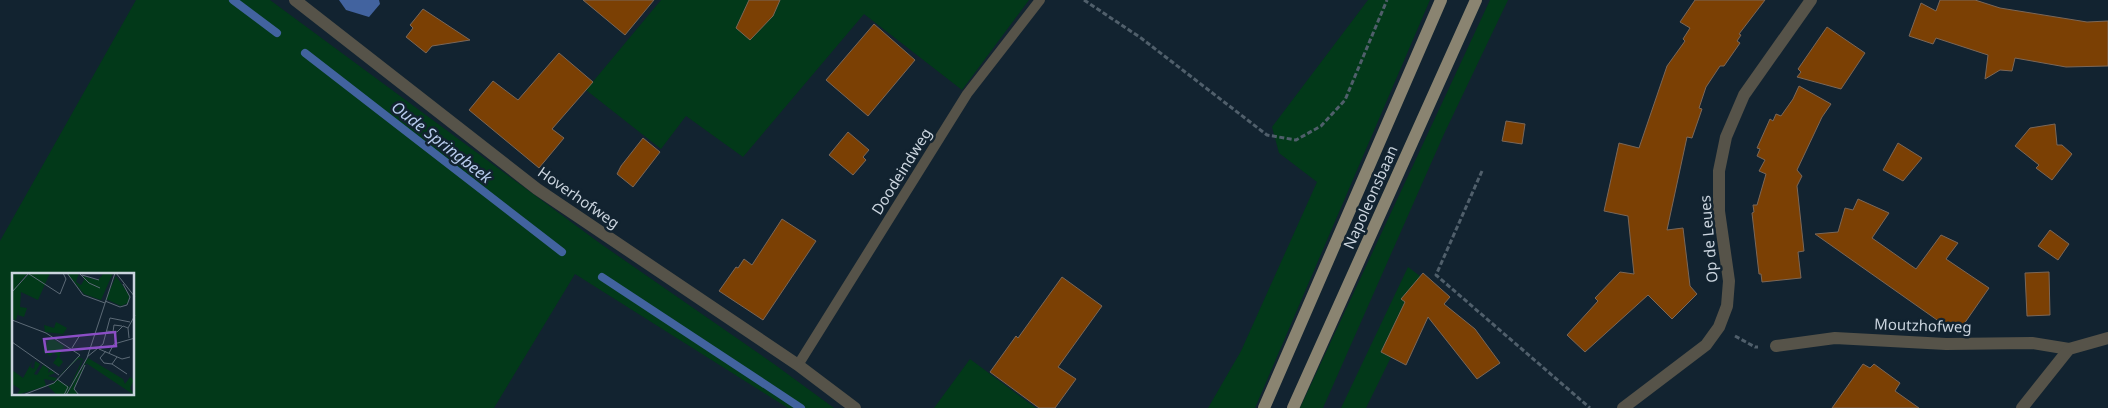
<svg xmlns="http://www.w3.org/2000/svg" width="2108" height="408" font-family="'Noto Sans',sans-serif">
	<rect width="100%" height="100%" fill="#122330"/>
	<g fill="#023919" fill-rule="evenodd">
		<path d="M136 0H270L601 244 774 364 834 408H788L575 274 494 408H0V241ZM14 274H134V394H14Z"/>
		<polygon points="661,0 1029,0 962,90 864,14 743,157 686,116 661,149 586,90"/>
		<polygon points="1368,0 1430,0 1255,408 1208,408 1241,351 1317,182 1279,153 1272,127"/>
		<polygon points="1490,0 1508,0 1444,134 1323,408 1300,408"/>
		<polygon points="1408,267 1428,282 1366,408 1341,408"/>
		<polygon points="970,359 1036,408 934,408"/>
	</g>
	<polygon fill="#42639f" points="339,0 379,0 380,4 369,17 346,10"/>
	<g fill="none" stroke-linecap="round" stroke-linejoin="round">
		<g stroke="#42639f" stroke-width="8">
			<polyline points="233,0 277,33"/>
			<polyline points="305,53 562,252"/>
			<polyline points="602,277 801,408"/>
		</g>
	</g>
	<g fill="#7b4004" stroke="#7b6758">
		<polygon points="583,0 654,0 625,35"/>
		<polygon points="749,0 780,0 773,16 750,40 736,28"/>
		<polygon points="1695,0 1765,0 1739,34 1741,35 1737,41 1740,43 1724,66 1720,66 1706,87 1699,108 1702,109 1692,138 1687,137 1667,230 1683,228 1690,286 1697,294 1672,319 1648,295 1585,352 1567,335 1598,301 1595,298 1620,272 1634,274 1628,216 1604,211 1619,143 1639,148 1667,66 1685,41 1683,39 1690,28 1680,22"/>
		<polygon points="1940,0 1975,0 2000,8 2087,22 2108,21 2108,66 2066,67 2015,58 2012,71 2000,70 1985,79 1988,55 1936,38 1933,44 1909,36 1921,3 1936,11"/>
		<polygon points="423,9 470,40 432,46 426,53 406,37 413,28 410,25"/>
		<polygon points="874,24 915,60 868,116 826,80"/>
		<polygon points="1827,27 1865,53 1841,89 1797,77 1801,72 1798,69"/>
		<polygon points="559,53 593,82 552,129 564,138 539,168 469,110 493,81 518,100"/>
		<polygon points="1799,86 1831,104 1822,117 1797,170 1802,176 1797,186 1804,251 1798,252 1801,278 1762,282 1761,274 1759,274 1752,213 1754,212 1753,205 1757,205 1766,174 1759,171 1765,160 1757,156 1760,149 1757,148 1770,119 1773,121 1776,114 1781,116 1793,99"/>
		<polygon points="1506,121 1525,124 1522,144 1502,141"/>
		<polygon points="2055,124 2057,145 2062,145 2072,154 2052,180 2036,168 2039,165 2015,146 2030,128"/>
		<polygon points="848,132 869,150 863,157 866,160 853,175 829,155"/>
		<polygon points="643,138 660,152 633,187 617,174 621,166"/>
		<polygon points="1898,143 1922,158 1903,181 1883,170"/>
		<polygon points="1858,199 1889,213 1872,238 1916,269 1941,235 1958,243 1946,259 1989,288 1957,334 1815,234 1838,232 1845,208 1853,210"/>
		<polygon points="782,219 816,241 763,320 719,291 736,267 738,268 744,259 752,265"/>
		<polygon points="2050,230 2069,244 2058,260 2038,246"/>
		<polygon points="2049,272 2050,315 2027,316 2025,273"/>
		<polygon points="1423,273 1450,297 1444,304 1475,329 1500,363 1477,379 1428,317 1406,365 1381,352 1405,302 1401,299"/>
		<polygon points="1062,277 1102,306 1058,367 1076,379 1055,408 1039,408 990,372 1016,336 1018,338"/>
		<polygon points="1863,364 1870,368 1874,364 1900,383 1895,391 1919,408 1832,408"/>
	</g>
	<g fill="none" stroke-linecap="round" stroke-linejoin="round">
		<g stroke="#505f6b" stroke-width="3" stroke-dasharray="5 2.5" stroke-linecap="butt">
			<polyline points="1084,0 1141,38 1267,135 1296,140 1321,126 1345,100 1387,0"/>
			<polyline points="1482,171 1436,275 1590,408"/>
			<polyline points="1735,336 1755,347 1758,347"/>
		</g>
		<polyline stroke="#565349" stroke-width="10" points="798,365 967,94 1040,0"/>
		<g stroke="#565349" stroke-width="12">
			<polyline points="295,0 537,189 798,365 855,408"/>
			<polyline points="1776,346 1835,338 1946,344 2032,343 2069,349"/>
			<polyline points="1623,408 1706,345 1719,327 1727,306 1729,281 1719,211 1719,171 1726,137 1744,95 1811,0"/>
			<polyline points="2022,408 2069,349 2108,338"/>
		</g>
		<g stroke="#8a8471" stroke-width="12">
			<polyline points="1264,408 1441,0"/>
			<polyline points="1293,408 1476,0"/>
		</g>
	</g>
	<g text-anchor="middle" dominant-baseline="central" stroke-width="5" stroke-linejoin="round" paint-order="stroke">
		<g font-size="15" fill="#cad4de" stroke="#122330">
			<text transform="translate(901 171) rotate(-58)">Doodeindweg</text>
			<text transform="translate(579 197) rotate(35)">Hoverhofweg</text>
			<text transform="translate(1370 197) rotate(-66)">Napoleonsbaan</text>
			<text transform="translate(1708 239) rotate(-95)">Op de Leues</text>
			<text transform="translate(1923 325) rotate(2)">Moutzhofweg</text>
		</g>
		<g font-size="16" font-style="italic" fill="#b8ccee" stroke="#122330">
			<text transform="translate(442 142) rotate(38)">Oude Springbeek</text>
		</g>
	</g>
	<g transform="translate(12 273)">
		<rect width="122" height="122" fill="#122330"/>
		<path d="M0 0H16L2 16 18 0H38L26 27 9 19 8 34 15 35 12 44 6 42 7 36 4 47 0 46ZM55 0H67L64 9 69 12 72 7 71 3 86 7 92 0H101L89 27 72 21ZM104 3 117 22 116 30 109 33 94 26ZM44 49 55 55 51 61 33 59 32 52 42 55ZM30 59 52 73 47 84 51 89 47 94 41 90 46 83 41 79 39 83 31 79 38 64ZM66 84 71 86 64 105 54 122H45L36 113 46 107 58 114 70 87 66 86 46 104ZM76 85 111 106 113 111 118 104 122 107 118 115 122 122 74 90 62 115 66 122H55ZM21 87 18 94 22 96 23 88 28 91 22 101 25 102 31 92 37 96 36 100 39 97 43 100 36 103 45 105 43 108 32 106 34 113 5 122 8 116 0 111V97L11 105Z" fill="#023919"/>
		<path fill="none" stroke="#5c6a76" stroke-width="1" d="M55 0 71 22 93 30M104 0 123 24M17 1 48 21 54 6 51 0M68 1 77 10 88 15M70 2 87 7M0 19 17 0M93 28 108 34 115 32 118 24 111 11M0 47 34 60 68 82M94 58 105 59 111 53 116 55M101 59 102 52 110 53M117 65 116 55 123 42M0 69 47 102M60 75 68 62M87 76 110 86 118 84M94 78 88 85 92 90 100 91 105 84M97 80 102 71 123 65M75 84 91 71 98 45 118 49M100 91 115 101M45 106 56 114 52 122M11 122 42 110 68 82M54 122 75 85 103 0M67 122 62 116 73 92"/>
		<path fill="#8b4ec5" fill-opacity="0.15" stroke="#8b4ec5" stroke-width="2.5" d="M103 59 104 73 34 79 32 66Z"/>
		<rect width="122" height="122" fill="none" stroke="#cad4de" stroke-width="2.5"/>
	</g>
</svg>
